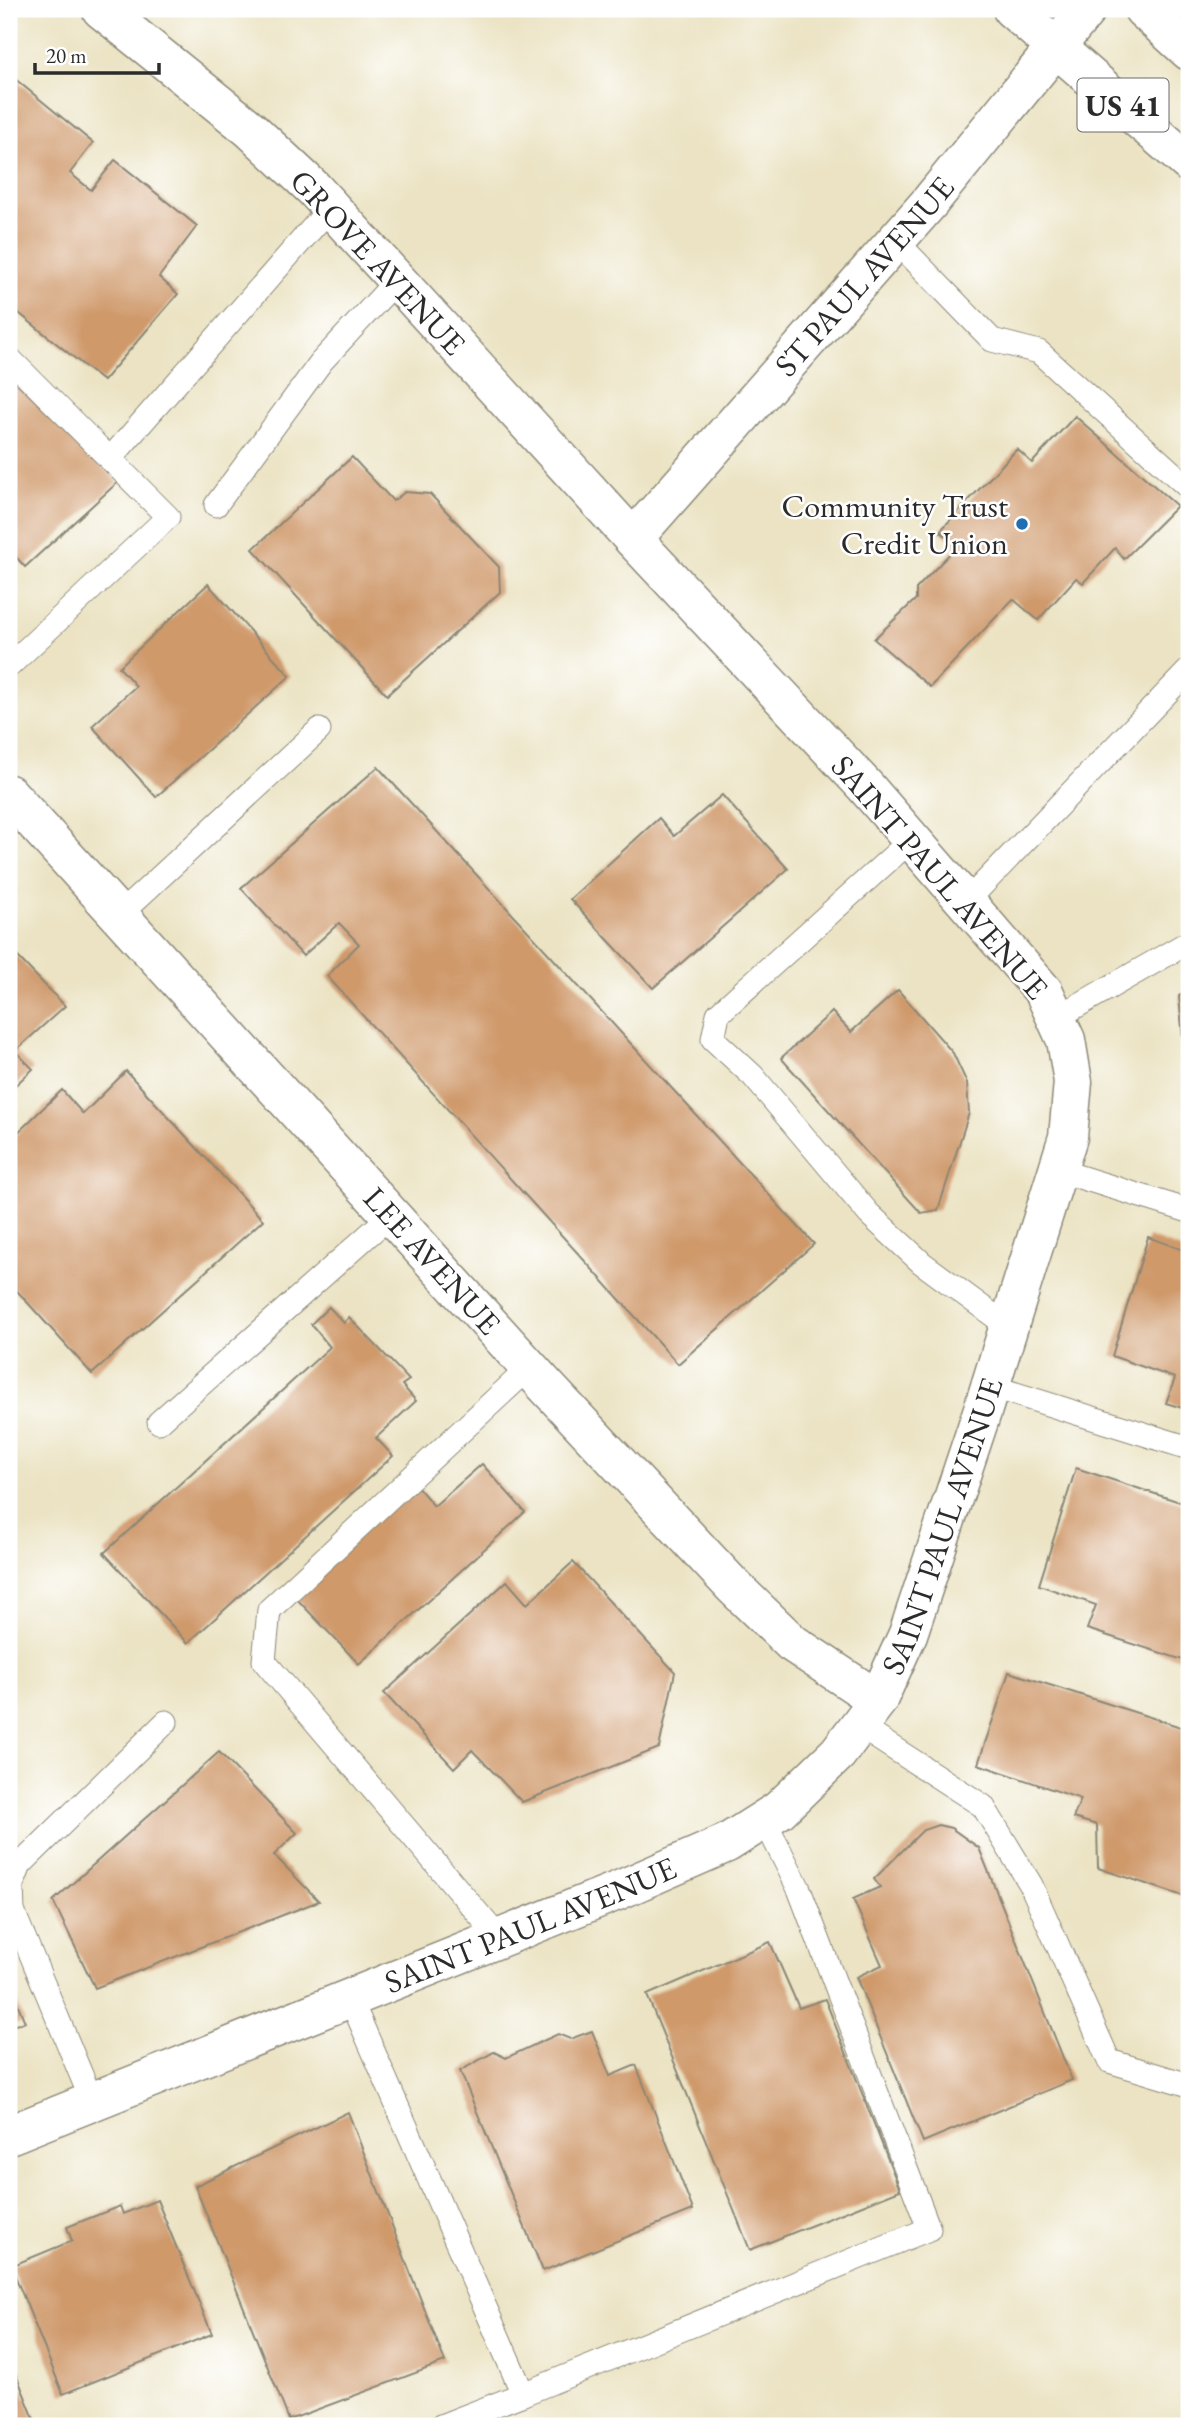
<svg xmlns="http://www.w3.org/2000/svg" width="1198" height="2435" font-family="'EB Garamond',serif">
	<rect width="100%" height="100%" fill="#fff"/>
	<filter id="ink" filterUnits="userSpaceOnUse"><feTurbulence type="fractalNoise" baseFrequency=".0143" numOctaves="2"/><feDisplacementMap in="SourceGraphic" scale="14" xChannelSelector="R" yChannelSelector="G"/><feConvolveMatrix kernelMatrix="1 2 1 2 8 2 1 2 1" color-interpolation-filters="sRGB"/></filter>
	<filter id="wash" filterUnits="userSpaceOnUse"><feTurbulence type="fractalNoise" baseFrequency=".00686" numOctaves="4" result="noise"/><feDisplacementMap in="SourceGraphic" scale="28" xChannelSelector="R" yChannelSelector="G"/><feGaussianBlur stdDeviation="1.57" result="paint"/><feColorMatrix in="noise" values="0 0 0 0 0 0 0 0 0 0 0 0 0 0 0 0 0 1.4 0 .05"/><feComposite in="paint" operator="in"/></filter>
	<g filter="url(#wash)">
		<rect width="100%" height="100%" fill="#ebe3c3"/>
		<g id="blocks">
			<g fill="#cf996b">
				<polygon points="9,74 93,143 70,173 91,190 115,160 197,226 159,277 178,294 103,381 9,305"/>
				<polygon points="9,375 118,482 25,567 9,549"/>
				<polygon points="1075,416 1177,506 1124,559 1115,548 1083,583 1076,578 1038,620 1013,599 930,687 874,639 916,599 916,589 957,546 940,531 1017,449 1032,463"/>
				<polygon points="352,457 393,501 405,492 430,494 499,567 500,592 387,695 253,549"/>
				<polygon points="208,584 290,676 156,797 92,726 136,686 119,667"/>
				<polygon points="378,767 814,1244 678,1364 327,976 359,944 339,923 303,956 241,888"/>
				<polygon points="722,795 788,869 653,988 570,899 659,818 674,836"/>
				<polygon points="17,956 65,1006 15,1051 33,1069 9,1091 9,963"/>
				<polygon points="898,990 953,1053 967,1083 969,1113 938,1210 921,1213 781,1058 832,1012 851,1032"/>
				<polygon points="1189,990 1189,1085 1187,1085 1179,996"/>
				<polygon points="126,1071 263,1220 92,1374 9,1282 9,1141 62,1090 83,1114"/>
				<polygon points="1148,1237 1189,1252 1189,1410 1166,1403 1175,1378 1112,1356"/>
				<polygon points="329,1307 344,1323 349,1317 409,1380 402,1385 416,1401 376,1438 393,1456 188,1643 104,1553 330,1347 311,1324"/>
				<polygon points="482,1464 525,1512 359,1664 293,1595 415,1484 434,1506"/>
				<polygon points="1076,1468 1189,1505 1189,1662 1087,1629 1096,1605 1039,1585"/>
				<polygon points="573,1562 675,1672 659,1748 522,1802 472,1750 454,1768 384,1693 507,1581 527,1604"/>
				<polygon points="1009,1672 1187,1729 1189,1723 1189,1898 1098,1868 1097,1825 1073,1818 1081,1799 978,1764"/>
				<polygon points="219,1752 297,1833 274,1855 319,1901 95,1988 53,1901"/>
				<polygon points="938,1825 951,1828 979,1848 1072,2080 923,2142 856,1977 882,1965 853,1899 880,1887 874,1879 923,1830"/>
				<polygon points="770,1942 799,2008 825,1999 900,2190 750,2250 647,1995"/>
				<polygon points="9,1983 25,2022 9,2027"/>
				<polygon points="592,2031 610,2076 636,2065 693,2210 543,2271 460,2071 494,2052 506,2058 558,2034 570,2039"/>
				<polygon points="348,2112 445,2362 289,2420 195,2186"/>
				<polygon points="157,2200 212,2334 63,2394 11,2266 72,2241 67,2227 120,2206 123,2214"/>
				<polygon points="9,2357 37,2426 9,2426"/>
			</g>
		</g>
	</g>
	<g filter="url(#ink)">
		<use href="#blocks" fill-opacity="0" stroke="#8b8777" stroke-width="2"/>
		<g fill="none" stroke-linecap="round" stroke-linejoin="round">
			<defs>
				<g id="service">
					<polyline points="896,241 992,340 1039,352 1189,488"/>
					<polyline points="9,358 168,517 9,666"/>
					<polyline points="110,459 330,208"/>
					<polyline points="216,505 321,362 397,280"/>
					<polyline points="911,840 718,1014 713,1039 753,1076 869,1214 922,1263 1009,1327"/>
					<polyline points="965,903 1189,670"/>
					<polyline points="119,915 319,730"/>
					<polyline points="1056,1018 1189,942"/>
					<polyline points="1057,1170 1189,1211"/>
					<polyline points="990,1386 1189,1448"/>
					<polyline points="159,1422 391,1215"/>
					<polyline points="859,1726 983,1806 1031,1885 1109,2061 1189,2085"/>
					<polyline points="499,1938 264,1661 269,1610 529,1368"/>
					<polyline points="350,1998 523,2394 929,2229 799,1889 764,1819"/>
					<polyline points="92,2101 13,1911 12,1886 20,1865 166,1722"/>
					<polyline points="441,2426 523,2394"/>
				</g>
				<g id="minor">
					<path id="s1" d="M633 539 929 203 1087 9"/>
					<path id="s2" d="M9 794 545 1385 733 1586 792 1643 878 1700"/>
					<path id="s3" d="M9 2135 617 1891 727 1843 779 1810 838 1753 878 1700 908 1634 983 1409 1068 1137 1073 1082 1066 1040 1044 992 865 786 633 539 314 189 250 129 101 9"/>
				</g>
				<g id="trunk">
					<polyline points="1012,9 1189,163"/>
					<polyline points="1143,9 1189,51"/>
				</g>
			</defs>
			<use href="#service" stroke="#8b8777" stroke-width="25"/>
			<use href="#minor" stroke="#8b8777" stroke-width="41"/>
			<use href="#trunk" stroke="#8b8777" stroke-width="41"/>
			<use href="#service" stroke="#fff" stroke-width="23"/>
			<use href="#minor" stroke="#fff" stroke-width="38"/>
			<use href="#trunk" stroke="#fff" stroke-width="38"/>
		</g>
	</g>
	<circle fill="#1f6fb2" stroke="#fff" stroke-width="2.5" cx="1022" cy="524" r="7"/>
	<g text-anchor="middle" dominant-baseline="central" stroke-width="5" stroke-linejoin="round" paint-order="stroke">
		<rect fill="#fff" stroke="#6b6b6b" stroke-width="2" x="1077.5" y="78.5" width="91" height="53" rx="5"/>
		<g font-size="30" font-weight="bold" fill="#2b2b2b">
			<text x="1123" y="105">US 41</text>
		</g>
		<g font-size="32" fill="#2b2b2b" stroke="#fff">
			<text transform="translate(378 262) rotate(47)">GROVE AVENUE</text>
			<text stroke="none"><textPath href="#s1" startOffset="350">ST PAUL AVENUE</textPath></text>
			<text transform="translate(940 877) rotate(49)">SAINT PAUL AVENUE</text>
			<text stroke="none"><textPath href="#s2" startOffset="630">LEE AVENUE</textPath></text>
			<text stroke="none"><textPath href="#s3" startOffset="1171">SAINT PAUL AVENUE</textPath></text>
			<text stroke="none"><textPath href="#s3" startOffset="562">SAINT PAUL AVENUE</textPath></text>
		</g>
		<g font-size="32" fill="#2b2b2b" stroke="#fff" text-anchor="end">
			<text x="1008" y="506">Community Trust<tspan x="1008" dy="37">Credit Union</tspan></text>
		</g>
	</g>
	<rect width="1198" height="2435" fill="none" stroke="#fff" stroke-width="35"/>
	<path d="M35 63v10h124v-10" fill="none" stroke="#2b2b2b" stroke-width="3.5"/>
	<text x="46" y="63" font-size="21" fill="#2b2b2b" stroke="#ffffff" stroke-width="5" paint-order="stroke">20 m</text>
</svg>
